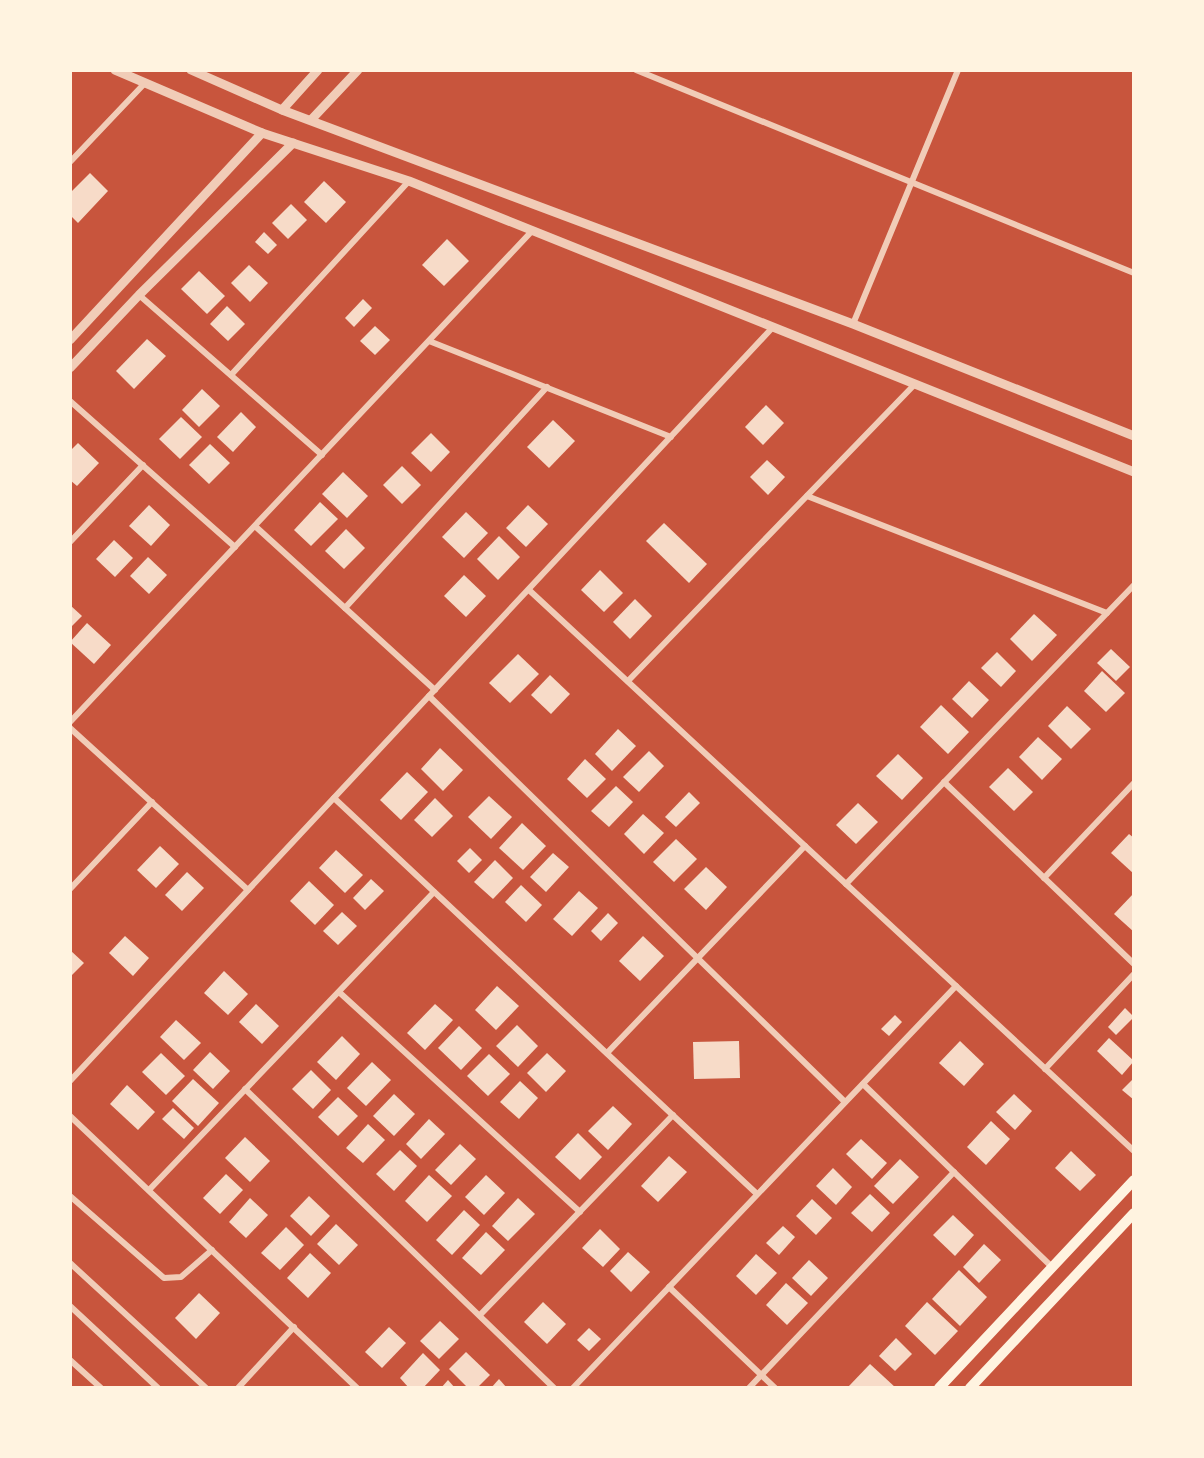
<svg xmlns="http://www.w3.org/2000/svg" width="1204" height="1458" font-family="'Asap Condensed',sans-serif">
	<rect width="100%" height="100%" fill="#c8553d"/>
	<g fill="#f7dbc8">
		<polygon points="90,173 108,191 78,223 70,215 70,193"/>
		<polygon points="324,181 346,202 326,223 304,202"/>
		<polygon points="291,204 307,220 288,239 272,223"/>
		<polygon points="264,232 277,245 268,254 255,242"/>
		<polygon points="447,239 469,261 444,286 422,265"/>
		<polygon points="249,265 268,283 250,302 231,283"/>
		<polygon points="199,271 225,296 207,314 181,289"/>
		<polygon points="363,299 372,308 354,327 345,318"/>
		<polygon points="227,306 245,324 228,341 210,324"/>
		<polygon points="375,326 390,340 375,355 360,341"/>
		<polygon points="147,339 166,356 134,389 116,371"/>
		<polygon points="202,389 220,406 199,427 182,410"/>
		<polygon points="766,405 784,423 763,445 745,427"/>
		<polygon points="241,412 256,427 233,452 217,437"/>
		<polygon points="181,417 202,437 180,459 159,439"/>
		<polygon points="553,420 575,441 549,468 527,447"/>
		<polygon points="431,433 450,452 431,472 411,453"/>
		<polygon points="78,443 99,463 77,486 70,480 70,451"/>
		<polygon points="210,444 230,463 209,484 189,465"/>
		<polygon points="767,460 785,477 768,495 750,477"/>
		<polygon points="402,466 421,485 402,504 383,485"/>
		<polygon points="343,472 368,496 347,518 322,494"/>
		<polygon points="320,502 338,519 311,546 294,530"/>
		<polygon points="149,505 170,525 151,546 129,526"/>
		<polygon points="528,505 548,524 526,547 506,528"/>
		<polygon points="466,512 488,533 464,558 442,537"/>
		<polygon points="664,523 707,564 689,583 646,541"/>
		<polygon points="346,529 365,548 344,569 325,551"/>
		<polygon points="499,536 520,557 498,580 477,559"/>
		<polygon points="114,540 133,558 115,577 96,559"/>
		<polygon points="148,557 167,575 149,594 130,576"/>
		<polygon points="600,570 623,593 604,612 581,590"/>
		<polygon points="464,575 486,596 466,617 444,596"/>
		<polygon points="635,599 652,616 630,639 613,622"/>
		<polygon points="70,605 82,616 70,628"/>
		<polygon points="1034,614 1057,635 1032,661 1010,639"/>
		<polygon points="87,623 111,645 94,664 70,642"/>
		<polygon points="1111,649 1130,667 1116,681 1097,663"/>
		<polygon points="997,652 1016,671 1001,687 981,668"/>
		<polygon points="518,654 539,674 510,703 489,683"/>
		<polygon points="1102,671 1125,693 1106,712 1084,691"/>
		<polygon points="550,675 570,694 551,714 531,695"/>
		<polygon points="969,681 989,700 972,718 952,699"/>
		<polygon points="941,705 969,732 948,754 920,727"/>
		<polygon points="1067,706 1091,729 1071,749 1048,726"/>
		<polygon points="618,729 636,746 612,771 595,754"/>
		<polygon points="1038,737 1062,759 1042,780 1019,757"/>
		<polygon points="440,748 463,770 443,791 421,769"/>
		<polygon points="649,751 664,766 639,792 623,777"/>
		<polygon points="898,754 923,778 902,800 876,776"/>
		<polygon points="585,759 606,779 587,798 567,779"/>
		<polygon points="1008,768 1033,792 1014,811 989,787"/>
		<polygon points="407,772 428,792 401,820 380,800"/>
		<polygon points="616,786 633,802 609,827 591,811"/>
		<polygon points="689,792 700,803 676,827 665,817"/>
		<polygon points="489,796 512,817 491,839 468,817"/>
		<polygon points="435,798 453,816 432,837 414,820"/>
		<polygon points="858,803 878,822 856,844 836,825"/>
		<polygon points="643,814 664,833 644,854 624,834"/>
		<polygon points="522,823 546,846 523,870 499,848"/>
		<polygon points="1129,834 1134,838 1134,874 1111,853"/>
		<polygon points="676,839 697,859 674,882 653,862"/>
		<polygon points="160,846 179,864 156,888 137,870"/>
		<polygon points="470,848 482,860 469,873 457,861"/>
		<polygon points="336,850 363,875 345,893 319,868"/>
		<polygon points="553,853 569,867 546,892 530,877"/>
		<polygon points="495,860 513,878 493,899 474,882"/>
		<polygon points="706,867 727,887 706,910 684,889"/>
		<polygon points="187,872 204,888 182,911 165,895"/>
		<polygon points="371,879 384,891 365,910 353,898"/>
		<polygon points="309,881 334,905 315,925 290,901"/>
		<polygon points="521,885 542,905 526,922 505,902"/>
		<polygon points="579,891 598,908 572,936 553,919"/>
		<polygon points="1134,893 1134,932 1114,914"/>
		<polygon points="342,912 357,926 338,945 323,931"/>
		<polygon points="608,913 618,923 601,941 591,931"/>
		<polygon points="125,936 149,958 133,976 109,953"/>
		<polygon points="643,936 664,956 640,981 619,961"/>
		<polygon points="70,950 84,963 70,977"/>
		<polygon points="224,971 248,994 228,1015 204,993"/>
		<polygon points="497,986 519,1006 496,1030 475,1010"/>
		<polygon points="256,1004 279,1026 262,1044 239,1022"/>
		<polygon points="435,1004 453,1020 425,1050 407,1033"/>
		<polygon points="1125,1008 1134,1017 1116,1035 1108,1027"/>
		<polygon points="895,1015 902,1022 889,1036 881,1029"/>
		<polygon points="176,1020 201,1043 184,1060 160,1037"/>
		<polygon points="517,1025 538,1046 518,1067 496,1046"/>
		<polygon points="459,1026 482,1048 461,1070 438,1048"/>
		<polygon points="342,1036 360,1054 336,1080 317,1062"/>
		<polygon points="1109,1038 1134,1061 1122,1075 1097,1051"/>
		<polygon points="739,1041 740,1078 694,1079 693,1042"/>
		<polygon points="960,1041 984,1064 964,1086 939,1063"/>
		<polygon points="210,1052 230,1071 213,1089 193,1070"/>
		<polygon points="161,1053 185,1076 166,1095 142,1072"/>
		<polygon points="547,1053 566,1071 546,1092 527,1073"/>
		<polygon points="489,1054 510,1074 488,1096 467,1076"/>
		<polygon points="372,1062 391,1080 366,1106 347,1088"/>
		<polygon points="311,1070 331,1090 313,1109 292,1089"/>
		<polygon points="1134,1078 1134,1100 1122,1090"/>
		<polygon points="193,1079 219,1103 198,1126 172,1101"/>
		<polygon points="520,1081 538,1098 519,1119 500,1102"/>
		<polygon points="127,1085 155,1112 138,1130 110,1104"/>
		<polygon points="394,1094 415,1114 394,1136 373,1116"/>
		<polygon points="1014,1094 1032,1111 1015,1130 996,1112"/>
		<polygon points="338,1097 358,1116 338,1136 318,1117"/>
		<polygon points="613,1106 632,1124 608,1150 588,1131"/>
		<polygon points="173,1108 194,1128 184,1139 162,1119"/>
		<polygon points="429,1119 445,1134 421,1159 406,1144"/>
		<polygon points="991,1121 1010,1139 986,1165 967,1147"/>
		<polygon points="368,1124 385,1140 363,1163 346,1148"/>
		<polygon points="578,1133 602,1157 580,1180 555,1157"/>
		<polygon points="245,1137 270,1161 250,1182 225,1158"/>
		<polygon points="861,1139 887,1163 872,1179 846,1154"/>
		<polygon points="460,1144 476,1159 451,1185 435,1170"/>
		<polygon points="400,1150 417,1166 394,1191 376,1174"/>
		<polygon points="1071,1151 1096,1175 1080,1191 1055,1168"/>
		<polygon points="669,1156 687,1172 658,1202 641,1186"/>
		<polygon points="900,1159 919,1177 893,1204 874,1186"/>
		<polygon points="833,1168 852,1187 836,1205 816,1186"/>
		<polygon points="226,1174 243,1190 220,1214 203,1198"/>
		<polygon points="429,1175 452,1196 427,1222 405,1201"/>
		<polygon points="486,1175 505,1193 484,1215 465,1197"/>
		<polygon points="870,1194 890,1213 872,1232 851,1213"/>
		<polygon points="309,1196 330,1216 311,1236 290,1216"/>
		<polygon points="250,1198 268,1215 246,1238 229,1222"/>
		<polygon points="518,1198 535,1214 508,1241 492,1226"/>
		<polygon points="812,1199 832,1218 816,1235 796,1216"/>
		<polygon points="464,1210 480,1225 452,1255 436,1240"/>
		<polygon points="953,1215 974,1235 955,1256 933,1235"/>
		<polygon points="336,1224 358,1245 339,1265 317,1244"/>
		<polygon points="783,1226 795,1237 779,1255 766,1243"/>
		<polygon points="286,1227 304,1245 280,1270 261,1253"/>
		<polygon points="600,1229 620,1249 603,1267 582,1248"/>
		<polygon points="486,1232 505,1250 481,1275 462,1258"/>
		<polygon points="984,1244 1001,1260 979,1283 963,1267"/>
		<polygon points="628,1252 650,1272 631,1292 610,1271"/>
		<polygon points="310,1253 331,1273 308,1298 287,1278"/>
		<polygon points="756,1254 777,1273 756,1295 736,1276"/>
		<polygon points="809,1260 828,1278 811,1296 792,1278"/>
		<polygon points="959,1270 987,1297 960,1326 932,1299"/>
		<polygon points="786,1283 808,1303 787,1325 766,1305"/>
		<polygon points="199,1293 220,1313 196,1339 175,1318"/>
		<polygon points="543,1302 566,1324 547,1344 524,1322"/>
		<polygon points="927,1302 958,1331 935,1355 905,1326"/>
		<polygon points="440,1321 459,1339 439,1359 420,1341"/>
		<polygon points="389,1327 406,1343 382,1368 365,1352"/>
		<polygon points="589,1328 601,1339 589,1351 577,1340"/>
		<polygon points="896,1338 912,1354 895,1371 879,1356"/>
		<polygon points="466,1352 490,1375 477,1388 468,1388 449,1369"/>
		<polygon points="423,1353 440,1370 423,1388 409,1388 400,1378"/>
		<polygon points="870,1364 896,1388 851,1388 849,1386"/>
		<polygon points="499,1379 507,1388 491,1388"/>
		<polygon points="448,1380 455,1388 441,1388"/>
	</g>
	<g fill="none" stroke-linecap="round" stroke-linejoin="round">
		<g stroke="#f1ccb7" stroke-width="6">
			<polyline points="636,70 1134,273"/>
			<polyline points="70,162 144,84"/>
			<polyline points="139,295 322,455"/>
			<polyline points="853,324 958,70"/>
			<polyline points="429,341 671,437"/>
			<polyline points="231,375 409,181"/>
			<polyline points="70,401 235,547"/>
			<polyline points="807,496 1107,613"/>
			<polyline points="255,526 435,690"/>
			<polyline points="70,542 143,465"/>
			<polyline points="529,590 1134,1151"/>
			<polyline points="345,608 547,387"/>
			<polyline points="628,681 915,384"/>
			<polyline points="429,696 845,1102"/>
			<polyline points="70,722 532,231"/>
			<polyline points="70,728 248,890"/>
			<polyline points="944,782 1134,964"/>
			<polyline points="334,798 757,1194"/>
			<polyline points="1044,878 1134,783"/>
			<polyline points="846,884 1134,585"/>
			<polyline points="70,889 152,802"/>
			<polyline points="339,992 580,1212"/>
			<polyline points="607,1053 805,846"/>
			<polyline points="1045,1069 1134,974"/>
			<polyline points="70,1081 773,327"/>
			<polyline points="863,1084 1052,1267"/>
			<polyline points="245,1089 554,1388"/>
			<polyline points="70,1116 357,1388"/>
			<polyline points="149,1190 434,892"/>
			<polyline points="70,1196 164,1278 181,1277 212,1250"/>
			<polyline points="70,1263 206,1388"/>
			<polyline points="669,1287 775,1388"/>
			<polyline points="70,1306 158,1388"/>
			<polyline points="480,1315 673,1115"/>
			<polyline points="70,1360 101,1388"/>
			<polyline points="238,1388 294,1327"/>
			<polyline points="573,1388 956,986"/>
			<polyline points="749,1388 954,1172"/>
		</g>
		<g stroke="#f1ccb7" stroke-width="9">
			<polyline points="115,70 262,133 409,181 1134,472"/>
			<polyline points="191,70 282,110 853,324 1134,436"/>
			<polyline points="282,110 318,70"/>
			<polyline points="311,120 358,70"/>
			<polyline points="70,340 262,133"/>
			<polyline points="70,368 139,295 293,143"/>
		</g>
		<g stroke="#fff3e0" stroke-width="10">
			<polyline points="939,1388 1134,1180"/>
			<polyline points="970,1388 1134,1213"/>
		</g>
	</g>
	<rect width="1204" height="1458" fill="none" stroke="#fff3e0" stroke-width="144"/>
</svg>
